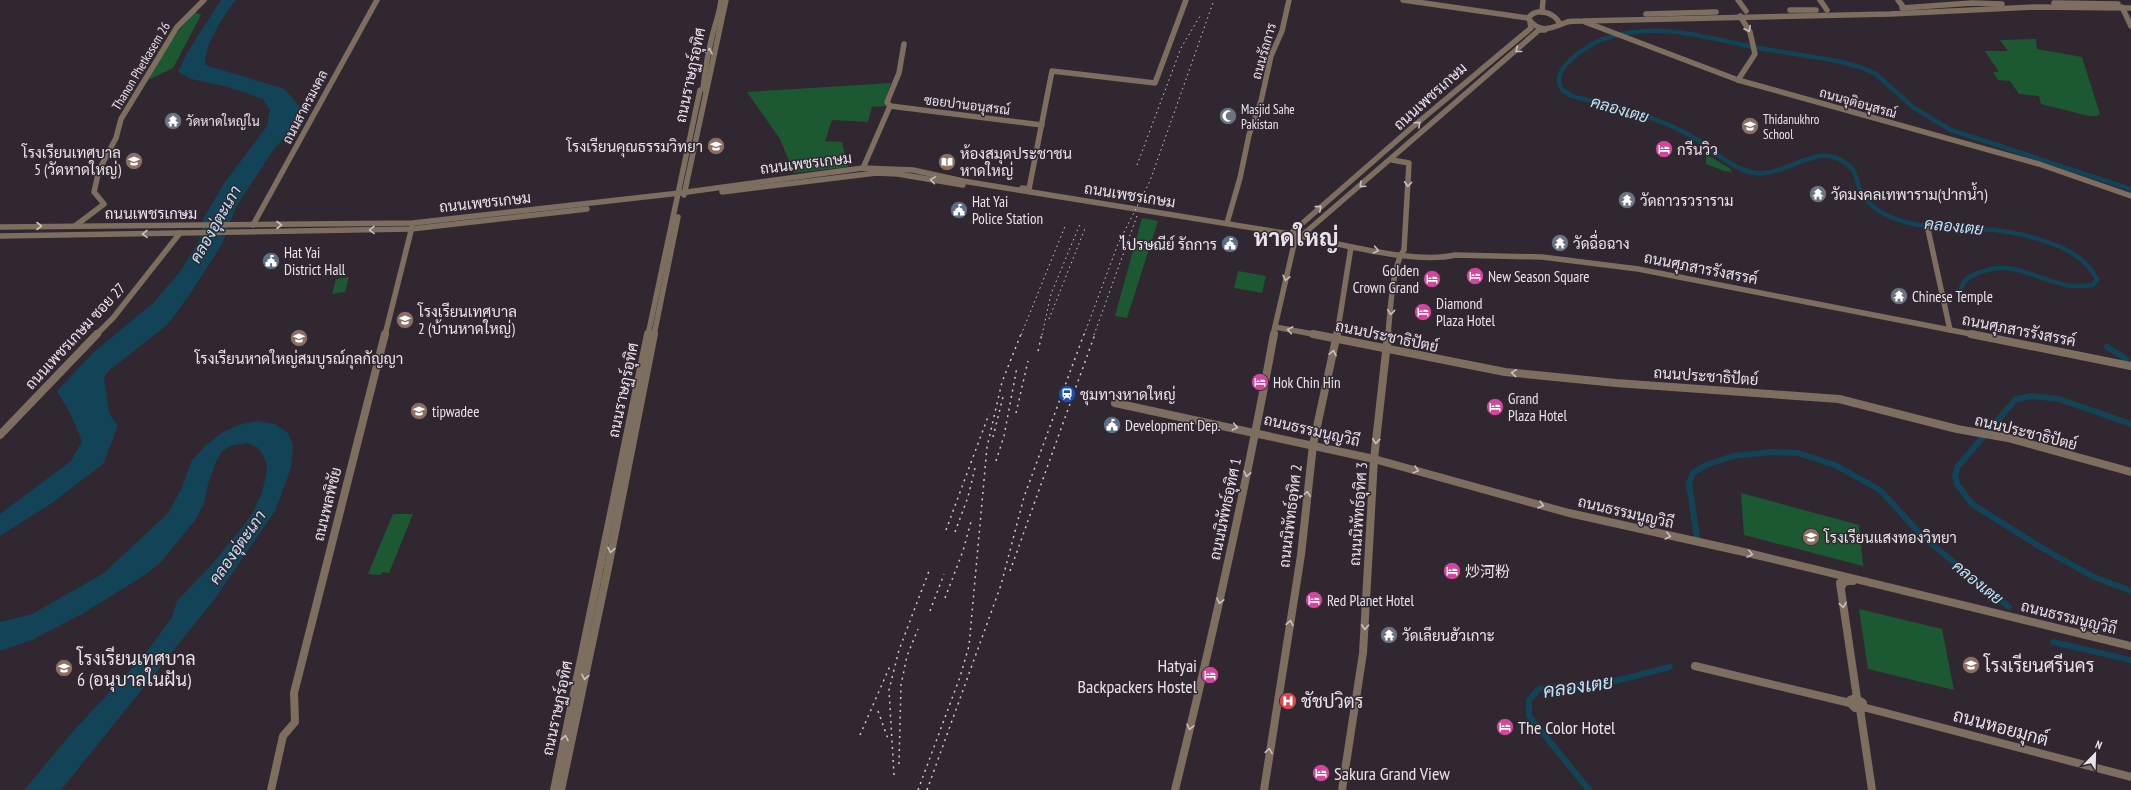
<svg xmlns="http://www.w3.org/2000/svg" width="2131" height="790" font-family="'PT Sans Narrow','Noto Sans SC',Sarabun,sans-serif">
	<rect width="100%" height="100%" fill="#312731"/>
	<g fill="#1c5831">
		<path d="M195 12 201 15 173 68 148 80C162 55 175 32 195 12Z"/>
		<polygon points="2036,39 2037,49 2082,57 2100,114 2097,116 2089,116 2041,104 2039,96 2019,94 2010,81 1998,80 1993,72 1999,72 1985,51 2008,51 2000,40"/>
		<polygon points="891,83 884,103 887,106 872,107 868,122 832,120 825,141 842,142 848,167 794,173 780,139 747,92"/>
		<polygon points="1706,154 1729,168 1732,172 1724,171 1706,164"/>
		<polygon points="1142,218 1158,221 1127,318 1115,316"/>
		<polygon points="1238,271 1266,276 1262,293 1234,288"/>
		<polygon points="349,277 345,292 332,294 336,279"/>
		<polygon points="1741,493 1859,525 1863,566 1744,535"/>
		<polygon points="393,514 413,514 389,573 382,572 381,575 368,574"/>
		<polygon points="1859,609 1942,629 1954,690 1868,669"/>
	</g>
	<g fill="#124356">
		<path d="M221 0H236C224 14 204 46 205 65L285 89 299 106 298 123 274 149 236 207 222 244 190 294 168 324 110 370 104 377 109 413 118 426 103 464 52 503 0 536V514L71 461 82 441 70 413 57 391 94 352 153 303 180 272 199 241 203 219 225 182 267 126 270 110 263 99 228 87 191 79 178 72 188 51Z"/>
		<polygon points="257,421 275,424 288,433 293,445 291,468 275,511 214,600 61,790 24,790 76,728 144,655 172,617 177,601 214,562 251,516 262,492 266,476 267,464 263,455 257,447 247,443 231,446 222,451 216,462 208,484 204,504 196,519 162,561 148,573 82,614 32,640 0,651 0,622 32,614 104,573 169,512 182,487 192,460 206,445 223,432 241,424"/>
	</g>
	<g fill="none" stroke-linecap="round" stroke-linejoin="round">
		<path stroke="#124356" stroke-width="4.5" d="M1960 292C1962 282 1968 276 1978 273 2013 259 2032 278 2066 285 2075 287 2083 286 2093 285L2097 279C2088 261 2072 251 2053 244 2034 237 2014 232 1994 230 1952 225 1898 234 1866 200 1857 191 1859 180 1853 170 1819 133 1788 181 1750 172 1727 166 1711 147 1691 136 1661 119 1627 109 1593 101 1583 99 1572 98 1564 91 1544 73 1587 45 1601 40 1614 35 1629 32 1644 31 1683 29 1722 41 1759 48 1785 53 1811 56 1837 61L1860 67 1876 74 1914 108 1951 130 2131 189"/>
		<g stroke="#124356" stroke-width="6">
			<polyline points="2107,347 2122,356 2131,365"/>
			<polyline points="2131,424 2059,399 2032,396 2016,399 1958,466 1955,475 1957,484 1972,504 2042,548 2094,577 2131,591"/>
			<polyline points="1697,538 1689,483 1693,473 1706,465 1733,456 1773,452 1798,453 1835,465 1880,490 1923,537 2009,607"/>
			<polyline points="2053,642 2131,660"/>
			<polyline points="1589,790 1529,716 1529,700 1539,689 1611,682 1670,667"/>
		</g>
		<g stroke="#7e6e60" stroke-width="5.5">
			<polyline points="1403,0 1528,18"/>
			<polyline points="1738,0 1746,11"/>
			<polyline points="1820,0 1827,10"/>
			<polyline points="1898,0 1904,8"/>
			<polyline points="2054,3 2118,4"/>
			<polyline points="2122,7 2131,26"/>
			<polyline points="1902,8 1972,3 2002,4"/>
			<polyline points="1790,10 1816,10"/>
			<polyline points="1542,12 1543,0"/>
			<polyline points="1646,14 1716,12"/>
			<polyline points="1585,22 1738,80 2039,164 2131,196"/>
			<path d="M1560 24C1554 12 1537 7 1528 18 1540 35 1552 28 1567 22 1572 21 1578 21 1583 21L1890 14 2035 7 2131 8"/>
			<polyline points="1738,80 1755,54 1750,32 1740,16"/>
			<polyline points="890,106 1042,125"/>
			<polyline points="890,106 887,102 899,73 904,44"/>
			<polyline points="863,168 890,106"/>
			<polyline points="1022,188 1029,189 1052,71 1155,83 1186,0"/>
			<polyline points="722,192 876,173 898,174 963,185"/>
			<polyline points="684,195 726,0"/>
			<polyline points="1227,223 1240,178 1249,135 1261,101 1271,56 1282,31 1289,0"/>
			<polyline points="253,225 377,0"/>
			<polyline points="1927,225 1950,330"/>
			<polyline points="75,226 104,204 94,192 99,170 116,138 121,119 177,27 204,0"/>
			<polyline points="0,227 413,223 680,193 863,168 913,170 963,181 1290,234 1409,130 1531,28 1530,22"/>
			<path d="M1290 234C1333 242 1415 265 1455 255L1542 257 1638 269 1976 335"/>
			<polyline points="0,236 411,229 587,209"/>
			<polyline points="1281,237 1295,240"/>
			<polyline points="1299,238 1539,30 1545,30"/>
			<polyline points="1275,327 1318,335"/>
			<polyline points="96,335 113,318 180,233"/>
			<polyline points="385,335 412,227"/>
			<path d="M648 335 700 90 703 89C705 70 708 52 713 33 716 21 720 12 721 0"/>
			<polyline points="654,335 678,217"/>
			<polyline points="1273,335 1295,240"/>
			<polyline points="1337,335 1351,247"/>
			<path d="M1388 335C1390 315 1392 265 1404 250L1409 163 1392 160"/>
		</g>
		<g stroke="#7e6e60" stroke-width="8">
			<polyline points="1313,334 1505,372 1616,383 1839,399 1957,429 2008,438 2131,472"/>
			<polyline points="1971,334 2131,366"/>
			<polyline points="1115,403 1374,459 1569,513 1744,552 2131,646"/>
			<polyline points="0,435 97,334"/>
			<polyline points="1840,583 1857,698"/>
			<polyline points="1841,587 1845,581 1853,581"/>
			<polyline points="1695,666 1850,703"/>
			<polygon points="1855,698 1863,703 1862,709 1855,708 1850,703 1850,700"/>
			<polyline points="1863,707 2131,777"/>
			<polyline points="1860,709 1872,790"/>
			<polyline points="271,790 283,736 295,722 294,693 385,334"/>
			<polyline points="554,790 648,334"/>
			<polyline points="561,790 608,568 654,334"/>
			<path d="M1175 790C1212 639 1246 488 1274 334"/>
			<polyline points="1264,790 1301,555 1313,445 1337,334"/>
			<polyline points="1342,790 1363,653 1374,459 1388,334"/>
		</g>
		<g stroke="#d2cad2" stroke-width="1" stroke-dasharray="1.5 3.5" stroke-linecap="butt">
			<polyline points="1137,165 1181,48 1200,16"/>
			<polyline points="1049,319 1086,226"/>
			<polyline points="1021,335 1066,224"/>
			<polyline points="1042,335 1051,294 1080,224"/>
			<polyline points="1084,335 1118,244 1150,181 1214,0"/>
			<polyline points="1094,335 1138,213"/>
		</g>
		<g stroke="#d2cad2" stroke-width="1.5" stroke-dasharray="2 4.5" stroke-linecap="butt">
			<polyline points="1038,351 1042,334"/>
			<polyline points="1016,413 1028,361"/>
			<polyline points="993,437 1004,393"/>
			<polyline points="996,461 1004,436 1017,367"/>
			<polyline points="946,530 989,414"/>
			<polyline points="955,532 968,497 975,468"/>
			<polyline points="1010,571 1095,334"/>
			<polyline points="945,598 963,551 972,518"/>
			<polyline points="930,611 944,574"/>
			<polyline points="878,711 888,739"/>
			<polyline points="860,735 890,666"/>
			<polyline points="899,764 901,685 907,656 918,629"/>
			<polyline points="894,775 889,690 899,650 929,571"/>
			<polyline points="918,790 960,677 969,646 987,447 1002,382 1021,334"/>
			<polyline points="927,790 1001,585 1024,497 1084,334"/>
		</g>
	</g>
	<defs><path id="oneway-chevron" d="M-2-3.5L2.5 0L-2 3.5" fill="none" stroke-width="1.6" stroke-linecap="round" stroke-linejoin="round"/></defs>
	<g stroke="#cac0c1">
		<use href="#oneway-chevron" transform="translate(1748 29) rotate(63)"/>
		<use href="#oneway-chevron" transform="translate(1518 50) rotate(141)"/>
		<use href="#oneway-chevron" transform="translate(709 51) rotate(-77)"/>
		<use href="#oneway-chevron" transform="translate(1418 124) rotate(-42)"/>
		<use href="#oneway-chevron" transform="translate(933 180) rotate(-171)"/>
		<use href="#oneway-chevron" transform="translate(1408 184) rotate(94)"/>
		<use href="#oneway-chevron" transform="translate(1362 185) rotate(138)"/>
		<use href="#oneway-chevron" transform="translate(1319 208) rotate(-41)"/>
		<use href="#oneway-chevron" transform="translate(279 225)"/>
		<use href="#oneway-chevron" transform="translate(39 226)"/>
		<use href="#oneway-chevron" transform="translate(372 230) rotate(179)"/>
		<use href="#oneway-chevron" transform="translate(145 234) rotate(179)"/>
		<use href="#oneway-chevron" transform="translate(1376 250) rotate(10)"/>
		<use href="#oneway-chevron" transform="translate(1286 278) rotate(103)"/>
		<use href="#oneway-chevron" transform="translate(1391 312) rotate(96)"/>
		<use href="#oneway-chevron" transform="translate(1290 330) rotate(-169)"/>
		<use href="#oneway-chevron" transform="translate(1333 353) rotate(-78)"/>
		<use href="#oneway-chevron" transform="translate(1514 373) rotate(-175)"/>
		<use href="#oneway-chevron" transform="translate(1235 427) rotate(11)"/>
		<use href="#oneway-chevron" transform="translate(1376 441) rotate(96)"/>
		<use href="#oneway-chevron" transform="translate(1416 470) rotate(15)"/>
		<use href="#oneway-chevron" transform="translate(1247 474) rotate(102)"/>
		<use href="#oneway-chevron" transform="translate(1307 494) rotate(-84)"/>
		<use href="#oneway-chevron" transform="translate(1541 505) rotate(16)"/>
		<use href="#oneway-chevron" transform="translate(1668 536) rotate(13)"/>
		<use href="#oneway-chevron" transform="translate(611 550) rotate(99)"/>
		<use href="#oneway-chevron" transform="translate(1750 554) rotate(14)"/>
		<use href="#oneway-chevron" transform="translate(1220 601) rotate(102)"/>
		<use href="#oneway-chevron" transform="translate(1843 605) rotate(81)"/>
		<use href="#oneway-chevron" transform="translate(1290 623) rotate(-80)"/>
		<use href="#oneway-chevron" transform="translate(1365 627) rotate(93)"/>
		<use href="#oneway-chevron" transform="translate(585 677) rotate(101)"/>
		<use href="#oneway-chevron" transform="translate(1190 727) rotate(103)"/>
		<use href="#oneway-chevron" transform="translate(565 738) rotate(-79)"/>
		<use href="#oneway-chevron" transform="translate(1269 751) rotate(-81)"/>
	</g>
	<defs>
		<symbol id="mosque-disc" viewBox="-11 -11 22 22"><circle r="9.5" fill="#6b7280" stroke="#312731"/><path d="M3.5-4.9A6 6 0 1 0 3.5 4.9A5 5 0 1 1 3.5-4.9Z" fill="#fff"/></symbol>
		<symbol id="temple-disc" viewBox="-11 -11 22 22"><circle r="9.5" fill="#6b7280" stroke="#312731"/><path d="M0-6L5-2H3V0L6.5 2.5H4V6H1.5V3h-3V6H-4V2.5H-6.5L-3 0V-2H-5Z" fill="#fff"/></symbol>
		<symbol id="school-disc" viewBox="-11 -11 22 22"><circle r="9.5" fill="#8d6e63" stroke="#312731"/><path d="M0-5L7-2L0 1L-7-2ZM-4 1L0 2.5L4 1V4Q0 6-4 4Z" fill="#fff"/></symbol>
		<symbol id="hotel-disc" viewBox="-11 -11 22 22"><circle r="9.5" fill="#d1479c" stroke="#312731"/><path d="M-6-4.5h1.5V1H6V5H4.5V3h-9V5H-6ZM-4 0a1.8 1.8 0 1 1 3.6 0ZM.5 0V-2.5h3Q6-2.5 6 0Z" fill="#fff"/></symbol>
		<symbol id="library-disc" viewBox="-11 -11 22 22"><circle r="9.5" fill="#8d6e63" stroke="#312731"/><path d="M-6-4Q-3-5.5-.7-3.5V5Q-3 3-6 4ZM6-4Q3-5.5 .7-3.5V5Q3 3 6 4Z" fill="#fff"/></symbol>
		<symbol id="civic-disc" viewBox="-11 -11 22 22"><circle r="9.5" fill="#5c6f8a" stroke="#312731"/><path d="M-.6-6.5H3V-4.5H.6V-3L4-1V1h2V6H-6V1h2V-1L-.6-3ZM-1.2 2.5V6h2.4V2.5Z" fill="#fff"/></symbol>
		<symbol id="station-disc" viewBox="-11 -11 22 22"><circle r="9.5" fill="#1a4fb4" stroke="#312731"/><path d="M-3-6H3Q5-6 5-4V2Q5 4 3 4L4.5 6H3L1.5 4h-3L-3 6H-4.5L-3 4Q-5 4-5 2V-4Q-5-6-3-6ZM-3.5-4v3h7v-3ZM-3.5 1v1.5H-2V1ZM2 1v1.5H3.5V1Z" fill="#fff"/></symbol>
		<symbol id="hospital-disc" viewBox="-11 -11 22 22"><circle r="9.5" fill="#e0444e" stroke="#312731"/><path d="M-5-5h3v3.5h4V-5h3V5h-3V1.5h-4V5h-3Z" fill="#fff"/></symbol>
	</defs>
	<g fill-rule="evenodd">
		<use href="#mosque-disc" x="1218" y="106" width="20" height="20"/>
		<use href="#temple-disc" x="163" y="111" width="20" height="20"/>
		<use href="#school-disc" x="1740" y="116" width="20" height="20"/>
		<use href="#school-disc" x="706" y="136" width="20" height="20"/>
		<use href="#hotel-disc" x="1654" y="139" width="20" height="20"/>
		<use href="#school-disc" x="124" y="151" width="20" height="20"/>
		<use href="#library-disc" x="937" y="152" width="20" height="20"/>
		<use href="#temple-disc" x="1808" y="184" width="20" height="20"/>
		<use href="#temple-disc" x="1617" y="190" width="20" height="20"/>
		<use href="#civic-disc" x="949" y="200" width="20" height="20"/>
		<use href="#temple-disc" x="1550" y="233" width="20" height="20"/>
		<use href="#civic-disc" x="1220" y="234" width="20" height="20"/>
		<use href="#civic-disc" x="261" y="251" width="20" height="20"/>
		<use href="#hotel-disc" x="1465" y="266" width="20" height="20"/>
		<use href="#hotel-disc" x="1422" y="269" width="20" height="20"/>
		<use href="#temple-disc" x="1889" y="286" width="20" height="20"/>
		<use href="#hotel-disc" x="1413" y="302" width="20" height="20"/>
		<use href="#school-disc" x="395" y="310" width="20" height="20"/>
		<use href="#school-disc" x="289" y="328" width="20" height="20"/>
		<use href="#hotel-disc" x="1250" y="372" width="20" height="20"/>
		<use href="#station-disc" x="1057" y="384" width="20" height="20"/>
		<use href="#hotel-disc" x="1485" y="397" width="20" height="20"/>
		<use href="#school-disc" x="409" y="401" width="20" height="20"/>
		<use href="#civic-disc" x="1102" y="415" width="20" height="20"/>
		<use href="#school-disc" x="1801" y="527" width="20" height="20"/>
		<use href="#hotel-disc" x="1442" y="561" width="20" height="20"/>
		<use href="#hotel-disc" x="1304" y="590" width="20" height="20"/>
		<use href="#temple-disc" x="1379" y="625" width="20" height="20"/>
		<use href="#school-disc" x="1961" y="655" width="20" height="20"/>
		<use href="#school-disc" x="54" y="658" width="20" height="20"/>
		<use href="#hotel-disc" x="1200" y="665" width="20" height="20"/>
		<use href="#hospital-disc" x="1278" y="691" width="20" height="20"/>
		<use href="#hotel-disc" x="1495" y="717" width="20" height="20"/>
		<use href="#hotel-disc" x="1311" y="763" width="20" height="20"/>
	</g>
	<g text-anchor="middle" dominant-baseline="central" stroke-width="3" stroke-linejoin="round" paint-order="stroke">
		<g font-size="13" fill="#eae3ea" stroke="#312731">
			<text transform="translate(1264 51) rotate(-74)">ถนนรัถการ</text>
			<text transform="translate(141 66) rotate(-59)">Thanon Phetkasem 26</text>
			<text transform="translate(1858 103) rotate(16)">ถนนจุติอนุสรณ์</text>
			<text transform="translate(967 105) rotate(7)">ซอยปานอนุสรณ์</text>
			<text transform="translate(305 107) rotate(-62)">ถนนสาครมงคล</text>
		</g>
		<g font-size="13" fill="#eae3ea" stroke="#312731" text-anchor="start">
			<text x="1241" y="109">Masjid Sahe<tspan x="1241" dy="15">Pakistan</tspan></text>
			<text x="1763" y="119">Thidanukhro<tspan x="1763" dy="15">School</tspan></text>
			<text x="186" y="121">วัดหาดใหญ่ใน</text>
		</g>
		<g font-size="15" fill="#eae3ea" stroke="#312731">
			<text transform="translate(690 75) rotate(-78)">ถนนราษฏร์อุทิศ</text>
			<text transform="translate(1430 96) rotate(-42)">ถนนเพชรเกษม</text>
			<text transform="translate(806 163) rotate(-7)">ถนนเพชรเกษม</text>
			<text transform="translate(1130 195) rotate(9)">ถนนเพชรเกษม</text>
			<text transform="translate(485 202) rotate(-6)">ถนนเพชรเกษม</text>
			<text x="151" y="213">ถนนเพชรเกษม</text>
			<text transform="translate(1701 268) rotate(11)">ถนนศุภสารรังสรรค์</text>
			<text transform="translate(2019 330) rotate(11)">ถนนศุภสารรังสรรค์</text>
			<text transform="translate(75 336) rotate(-47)">ถนนเพชรเกษม ซอย 27</text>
			<text transform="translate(1387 336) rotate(12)">ถนนประชาธิปัตย์</text>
			<text transform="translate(1706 376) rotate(4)">ถนนประชาธิปัตย์</text>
			<text transform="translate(623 390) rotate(-78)">ถนนราษฏร์อุทิศ</text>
			<text transform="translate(1312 430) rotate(13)">ถนนธรรมนูญวิถี</text>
			<text transform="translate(2026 432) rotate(14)">ถนนประชาธิปัตย์</text>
			<text transform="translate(327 504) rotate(-76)">ถนนพลพิชัย</text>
			<text transform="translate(1225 509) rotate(-78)">ถนนนิพัทธ์อุทิศ 1</text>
			<text transform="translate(1626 512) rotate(13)">ถนนธรรมนูญวิถี</text>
			<text transform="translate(1358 514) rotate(-86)">ถนนนิพัทธ์อุทิศ 3</text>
			<text transform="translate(1290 516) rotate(-83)">ถนนนิพัทธ์อุทิศ 2</text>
			<text transform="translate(2069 617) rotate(14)">ถนนธรรมนูญวิถี</text>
			<text transform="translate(557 708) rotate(-78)">ถนนราษฏร์อุทิศ</text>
		</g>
		<g font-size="15" fill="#eae3ea" stroke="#312731" text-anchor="start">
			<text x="703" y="146" text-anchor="end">โรงเรียนคุณธรรมวิทยา</text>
			<text x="1677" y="149">กรีนวิว</text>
			<text x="121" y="152" text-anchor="end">โรงเรียนเทศบาล<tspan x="121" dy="17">5 (วัดหาดใหญ่)</tspan></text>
			<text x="960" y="153">ห้องสมุดประชาชน<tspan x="960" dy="17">หาดใหญ่</tspan></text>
			<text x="1831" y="194">วัดมงคลเทพาราม(ปากน้ำ)</text>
			<text x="1640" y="200">วัดถาวรวราราม</text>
			<text x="972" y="201">Hat Yai<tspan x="972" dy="17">Police Station</tspan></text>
			<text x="1573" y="243">วัดฉื่อฉาง</text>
			<text x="1217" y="244" text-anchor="end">ไปรษณีย์ รัถการ</text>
			<text x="284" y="252">Hat Yai<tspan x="284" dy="17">District Hall</tspan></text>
			<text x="1419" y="270" text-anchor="end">Golden<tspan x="1419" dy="17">Crown Grand</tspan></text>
			<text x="1488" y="276">New Season Square</text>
			<text x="1912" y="296">Chinese Temple</text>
			<text x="1436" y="303">Diamond<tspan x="1436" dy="17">Plaza Hotel</tspan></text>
			<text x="418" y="311">โรงเรียนเทศบาล<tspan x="418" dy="17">2 (บ้านหาดใหญ่)</tspan></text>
			<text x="299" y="358" text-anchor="middle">โรงเรียนหาดใหญ่สมบูรณ์กุลกัญญา</text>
			<text x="1273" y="382">Hok Chin Hin</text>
			<text x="1080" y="394">ชุมทางหาดใหญ่</text>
			<text x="1508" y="398">Grand<tspan x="1508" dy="17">Plaza Hotel</tspan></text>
			<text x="432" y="411">tipwadee</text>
			<text x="1125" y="425">Development Dep.</text>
			<text x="1824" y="537">โรงเรียนแสงทองวิทยา</text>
			<text x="1465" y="571">炒河粉</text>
			<text x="1327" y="600">Red Planet Hotel</text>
			<text x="1402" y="635">วัดเลียนฮัวเกาะ</text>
		</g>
		<g font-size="16" font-style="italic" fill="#bce6fa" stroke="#312731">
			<text transform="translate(1620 109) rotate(16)">คลองเตย</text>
			<text transform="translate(215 224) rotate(-60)">คลองอุ่ตะเภา</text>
			<text transform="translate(1954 226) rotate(6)">คลองเตย</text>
			<text transform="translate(237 547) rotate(-55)">คลองอุ่ตะเภา</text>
			<text transform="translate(1978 582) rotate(39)">คลองเตย</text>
		</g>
		<g font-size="18" fill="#eae3ea" stroke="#312731" text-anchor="start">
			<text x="77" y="658">โรงเรียนเทศบาล<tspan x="77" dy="21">6 (อนุบาลในฝัน)</tspan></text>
			<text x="1197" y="665" text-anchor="end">Hatyai<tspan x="1197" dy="21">Backpackers Hostel</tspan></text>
			<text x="1984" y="665">โรงเรียนศรีนคร</text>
			<text x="1301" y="701">ชัชปวิตร</text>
			<text x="1518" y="727">The Color Hotel</text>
			<text x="1334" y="773">Sakura Grand View</text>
		</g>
		<g font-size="18" fill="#eae3ea" stroke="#312731">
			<text transform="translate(2001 727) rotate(15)">ถนนหอยมุกต์</text>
		</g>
		<g font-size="19" font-style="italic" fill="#bce6fa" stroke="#312731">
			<text transform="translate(1578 686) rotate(-8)">คลองเตย</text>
		</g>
		<g font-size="23" font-weight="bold" fill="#eae3ea" stroke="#312731">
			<text x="1296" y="237">หาดใหญ่</text>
		</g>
	</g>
	<g transform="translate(2095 754) rotate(23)" stroke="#312731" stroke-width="3" paint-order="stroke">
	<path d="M0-3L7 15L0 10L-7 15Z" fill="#eae3ea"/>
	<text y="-6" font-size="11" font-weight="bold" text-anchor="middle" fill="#eae3ea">N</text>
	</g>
</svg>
